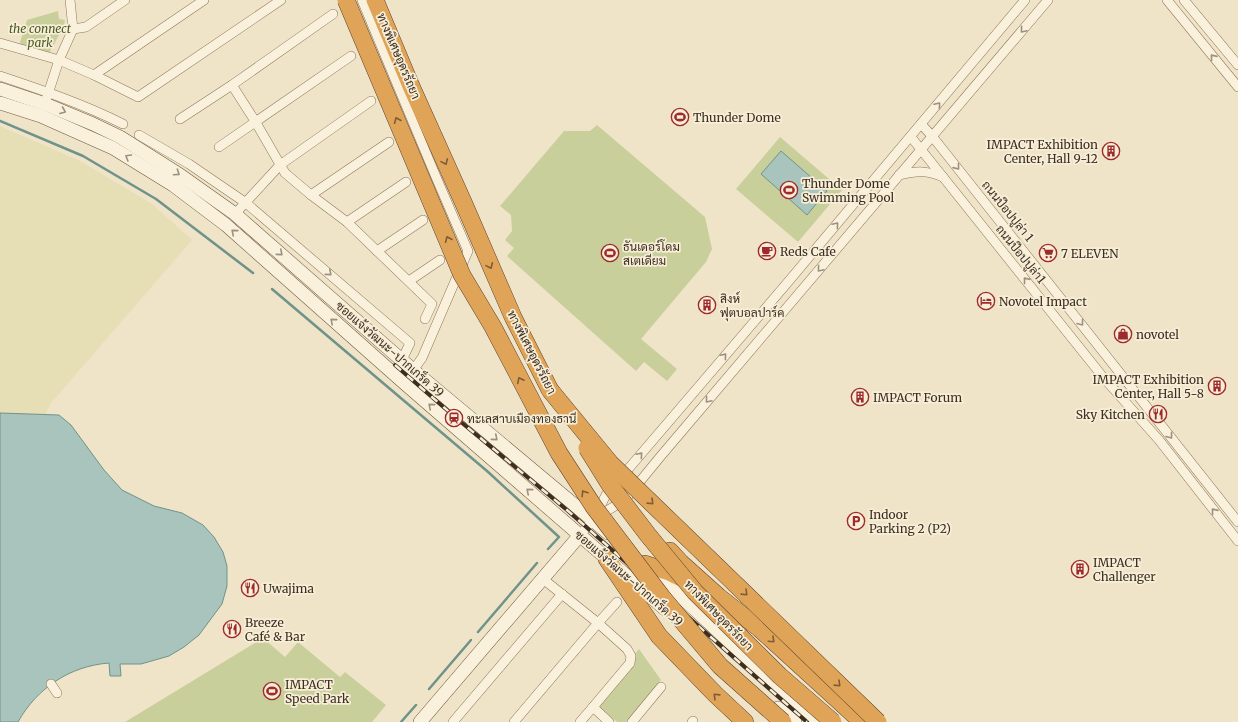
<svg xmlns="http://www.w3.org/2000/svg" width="1238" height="722" font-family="Merriweather,Sarabun,serif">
	<rect width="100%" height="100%" fill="#f0e4c8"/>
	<polygon fill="#e6deb5" points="0,126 80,161 152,204 192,240 51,403 45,415 0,413"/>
	<g fill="#c9cf9b">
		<polygon points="58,11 59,19 65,20 64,26 48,55 19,46 27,20"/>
		<polygon points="597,125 705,217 712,249 706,262 641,339 677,369 667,381 644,362 636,371 507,256 514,248 505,240 512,231 511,215 500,206 564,131 590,131"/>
		<polygon points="780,137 842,190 798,242 736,189"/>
		<polygon points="263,638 285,657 298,642 340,677 345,672 386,705 372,722 125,722"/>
		<polygon points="639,649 661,680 626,722 617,722 595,702"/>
	</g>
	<g fill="#a9c4bc" stroke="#6f938a">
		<polygon points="781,151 827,191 807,215 761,174"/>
		<path d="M0 413 59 415 71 425 104 470 122 490 154 506 182 513 203 525 214 537 223 552 227 566V586L222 604 199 635 184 647 169 656 141 664H120L121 676H110L109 663C70 666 37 688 18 722H0Z"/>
	</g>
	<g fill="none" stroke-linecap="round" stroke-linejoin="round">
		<g stroke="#6f938a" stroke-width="2.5">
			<polyline points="0,121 83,156 156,199 253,273"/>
			<polyline points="272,289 487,471 559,537 548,549"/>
			<polyline points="478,632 537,563"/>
			<polyline points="429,689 471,640"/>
			<polyline points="401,722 416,705"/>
		</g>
		<defs>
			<g id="street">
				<polyline points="362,0 436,177 468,251 422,358 413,370"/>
				<polyline points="1167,0 1238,87"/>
				<polyline points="1184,0 1238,65"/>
				<polyline points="73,29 86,27 125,0"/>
				<polyline points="0,43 59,60 94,75 138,97 281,0"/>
				<polyline points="94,75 204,0"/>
				<path d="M0 76C42 90 83 104 123 124"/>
				<polyline points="232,85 255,121 285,173 311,195 347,222 432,304 425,319"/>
				<polyline points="47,97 59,60 73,29 70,0"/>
				<polyline points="180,119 232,85 333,14"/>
				<polyline points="921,124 932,136 1238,522"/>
				<polyline points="139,135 189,164 246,203 410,343 402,360"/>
				<polyline points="911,137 1103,377 1159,440 1238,541"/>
				<polyline points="219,147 351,56"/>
				<path d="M899 175C917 171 926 170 943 177"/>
				<polyline points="311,195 389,142"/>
				<polyline points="235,214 280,165 371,101"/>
				<polyline points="347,222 406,182"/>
				<polyline points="377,251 423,220"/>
				<polyline points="409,281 440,260"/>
				<polyline points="597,517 618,504 628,496 660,457 1048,0"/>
				<polyline points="580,535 593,520 606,495 788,282 1025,0"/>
				<polyline points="543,579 598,623 627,649 631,656 630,663 593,707 609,722"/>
				<polyline points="51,684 57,693"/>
				<polyline points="453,722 562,594"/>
				<polyline points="514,722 598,623 617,602"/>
				<polyline points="580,722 593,707"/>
				<polyline points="632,722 661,687"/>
				<polyline points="692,722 693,721"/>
			</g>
			<g id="secondary">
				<polyline points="0,89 45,104 93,124 120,137 180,175 235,214 413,370 608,533"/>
				<polyline points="0,103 41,116 113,148 173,185 226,225 403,382 665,609"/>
				<polyline points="649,567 764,674 819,722"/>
				<polyline points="778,708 795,722"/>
				<polyline points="420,722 580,535"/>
			</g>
			<g id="highway">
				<polyline points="375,0 411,86 464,204 513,317 550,390"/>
				<polyline points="670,551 681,563 719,597 760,629 862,722"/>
				<polyline points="607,559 659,636 715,694 745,722"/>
				<polyline points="645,564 669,572 687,581"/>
			</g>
		</defs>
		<use href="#street" stroke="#8d765c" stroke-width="10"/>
		<use href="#secondary" stroke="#6f573f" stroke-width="14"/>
		<use href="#highway" stroke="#5b4430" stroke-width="18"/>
		<use href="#street" stroke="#faf1dc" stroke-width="9"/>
		<use href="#secondary" stroke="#faf1dc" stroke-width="13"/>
		<use href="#highway" stroke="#e0a458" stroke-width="17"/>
		<defs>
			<polyline id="rail" points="395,365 455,417 567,510 807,722"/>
		</defs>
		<use href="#rail" stroke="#3d2e20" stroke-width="4"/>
		<use href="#rail" stroke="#f7eed8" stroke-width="2.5" stroke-dasharray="8" stroke-linecap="butt"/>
		<defs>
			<g id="highway-bridge">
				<polyline points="346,0 462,275 493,327 559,453 594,507 662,597 720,666 783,722"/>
				<polyline points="550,390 610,463 878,722"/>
				<polyline points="587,448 610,485 648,535 695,592 780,676 833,722"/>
			</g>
		</defs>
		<use href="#highway-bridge" stroke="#5b4430" stroke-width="18" stroke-linecap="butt"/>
		<use href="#highway-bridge" stroke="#e0a458" stroke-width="17"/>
	</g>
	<defs><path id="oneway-chevron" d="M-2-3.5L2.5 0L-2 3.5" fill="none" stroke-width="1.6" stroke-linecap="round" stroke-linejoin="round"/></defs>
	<g stroke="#9c907e">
		<use href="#oneway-chevron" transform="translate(1023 30) rotate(130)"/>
		<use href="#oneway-chevron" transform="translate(1213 57) rotate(-129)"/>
		<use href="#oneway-chevron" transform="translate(938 105) rotate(-50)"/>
		<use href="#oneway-chevron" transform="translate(63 111) rotate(22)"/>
		<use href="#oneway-chevron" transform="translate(128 157) rotate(-149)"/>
		<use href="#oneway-chevron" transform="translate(957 167) rotate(51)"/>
		<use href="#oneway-chevron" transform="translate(177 173) rotate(34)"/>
		<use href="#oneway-chevron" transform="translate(836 225) rotate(-50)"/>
		<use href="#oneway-chevron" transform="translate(234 232) rotate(-139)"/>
		<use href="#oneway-chevron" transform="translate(280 253) rotate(41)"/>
		<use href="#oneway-chevron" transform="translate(820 269) rotate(130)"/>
		<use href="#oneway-chevron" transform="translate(329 273) rotate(40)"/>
		<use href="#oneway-chevron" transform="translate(1026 280) rotate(-129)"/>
		<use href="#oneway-chevron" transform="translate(333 321) rotate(-139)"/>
		<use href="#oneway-chevron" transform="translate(1081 323) rotate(52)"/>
		<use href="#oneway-chevron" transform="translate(724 356) rotate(-49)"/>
		<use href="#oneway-chevron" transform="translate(708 400) rotate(130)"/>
		<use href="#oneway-chevron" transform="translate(431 406) rotate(-139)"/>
		<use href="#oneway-chevron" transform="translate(1170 436) rotate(52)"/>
		<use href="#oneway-chevron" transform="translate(495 438) rotate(40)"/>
		<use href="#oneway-chevron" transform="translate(640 455) rotate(-49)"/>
		<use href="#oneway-chevron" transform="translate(529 491) rotate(-139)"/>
		<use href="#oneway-chevron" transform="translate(1214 511) rotate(-129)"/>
	</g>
	<g stroke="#7e5d36">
		<use href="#oneway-chevron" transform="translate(397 120) rotate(-113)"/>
		<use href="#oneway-chevron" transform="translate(445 162) rotate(66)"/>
		<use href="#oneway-chevron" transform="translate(448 239) rotate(-113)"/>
		<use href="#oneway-chevron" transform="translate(490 266) rotate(66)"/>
		<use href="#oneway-chevron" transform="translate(520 380) rotate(-117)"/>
		<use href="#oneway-chevron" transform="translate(584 493) rotate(-123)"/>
		<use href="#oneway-chevron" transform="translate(651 502) rotate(44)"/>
		<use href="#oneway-chevron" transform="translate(745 593) rotate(44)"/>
		<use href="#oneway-chevron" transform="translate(772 640) rotate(43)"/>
		<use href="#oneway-chevron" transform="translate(838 684) rotate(44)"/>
		<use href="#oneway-chevron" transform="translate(716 696) rotate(-136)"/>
	</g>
	<defs>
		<symbol id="stadium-ring" viewBox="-11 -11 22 22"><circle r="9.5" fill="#f7eed8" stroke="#9e2a2b" stroke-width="1.5"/><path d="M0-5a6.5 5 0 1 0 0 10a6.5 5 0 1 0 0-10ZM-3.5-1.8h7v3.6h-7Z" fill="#9e2a2b"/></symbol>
		<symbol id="building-ring" viewBox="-11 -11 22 22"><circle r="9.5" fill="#f7eed8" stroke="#9e2a2b" stroke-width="1.5"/><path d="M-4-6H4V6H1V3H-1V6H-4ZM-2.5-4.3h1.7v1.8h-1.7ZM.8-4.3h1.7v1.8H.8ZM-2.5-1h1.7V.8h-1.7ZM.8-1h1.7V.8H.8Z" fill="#9e2a2b"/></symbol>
		<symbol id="cafe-ring" viewBox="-11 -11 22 22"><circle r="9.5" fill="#f7eed8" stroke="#9e2a2b" stroke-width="1.5"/><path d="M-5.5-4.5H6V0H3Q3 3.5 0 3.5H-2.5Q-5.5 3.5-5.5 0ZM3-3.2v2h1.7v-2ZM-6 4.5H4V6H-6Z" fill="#9e2a2b"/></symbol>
		<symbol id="supermarket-ring" viewBox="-11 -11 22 22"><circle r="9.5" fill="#f7eed8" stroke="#9e2a2b" stroke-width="1.5"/><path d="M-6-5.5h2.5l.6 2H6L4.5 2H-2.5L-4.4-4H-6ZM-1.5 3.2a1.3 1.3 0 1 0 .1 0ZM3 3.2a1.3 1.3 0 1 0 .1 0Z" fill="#9e2a2b"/></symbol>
		<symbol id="hotel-ring" viewBox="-11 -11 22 22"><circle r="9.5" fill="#f7eed8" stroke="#9e2a2b" stroke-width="1.5"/><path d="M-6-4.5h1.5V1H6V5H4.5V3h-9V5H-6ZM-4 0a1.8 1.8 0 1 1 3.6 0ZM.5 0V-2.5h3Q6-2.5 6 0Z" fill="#9e2a2b"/></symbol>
		<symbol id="shop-ring" viewBox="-11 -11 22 22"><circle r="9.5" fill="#f7eed8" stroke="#9e2a2b" stroke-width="1.5"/><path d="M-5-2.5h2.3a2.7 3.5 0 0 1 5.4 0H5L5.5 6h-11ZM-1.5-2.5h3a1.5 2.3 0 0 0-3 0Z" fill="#9e2a2b"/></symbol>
		<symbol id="restaurant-ring" viewBox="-11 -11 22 22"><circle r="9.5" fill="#f7eed8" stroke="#9e2a2b" stroke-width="1.5"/><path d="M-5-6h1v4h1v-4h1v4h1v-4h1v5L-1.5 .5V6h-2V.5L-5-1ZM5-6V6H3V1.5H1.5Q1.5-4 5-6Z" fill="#9e2a2b"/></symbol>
		<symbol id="station-ring" viewBox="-11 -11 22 22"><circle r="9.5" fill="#f7eed8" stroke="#9e2a2b" stroke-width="1.5"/><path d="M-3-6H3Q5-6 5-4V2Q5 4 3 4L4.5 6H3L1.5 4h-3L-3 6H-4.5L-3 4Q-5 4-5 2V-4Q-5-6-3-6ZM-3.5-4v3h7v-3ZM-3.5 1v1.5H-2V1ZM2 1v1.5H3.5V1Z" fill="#9e2a2b"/></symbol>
		<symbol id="parking-ring" viewBox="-11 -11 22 22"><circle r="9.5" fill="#f7eed8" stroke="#9e2a2b" stroke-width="1.5"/><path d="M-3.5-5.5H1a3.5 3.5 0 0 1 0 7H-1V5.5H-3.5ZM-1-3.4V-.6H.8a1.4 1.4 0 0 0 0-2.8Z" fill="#9e2a2b"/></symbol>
	</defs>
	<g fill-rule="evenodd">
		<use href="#stadium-ring" x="670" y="107" width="20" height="20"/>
		<use href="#building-ring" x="1101" y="141" width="20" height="20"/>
		<use href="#stadium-ring" x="779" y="180" width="20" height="20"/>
		<use href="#cafe-ring" x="757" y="241" width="20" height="20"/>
		<use href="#stadium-ring" x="600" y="243" width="20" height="20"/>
		<use href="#supermarket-ring" x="1038" y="243" width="20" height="20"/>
		<use href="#hotel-ring" x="976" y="291" width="20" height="20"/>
		<use href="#building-ring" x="697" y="295" width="20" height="20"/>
		<use href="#shop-ring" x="1113" y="324" width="20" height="20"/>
		<use href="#building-ring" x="1207" y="376" width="20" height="20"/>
		<use href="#building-ring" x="850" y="387" width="20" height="20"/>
		<use href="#restaurant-ring" x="1148" y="404" width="20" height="20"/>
		<use href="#station-ring" x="444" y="408" width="20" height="20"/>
		<use href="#parking-ring" x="846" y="511" width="20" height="20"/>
		<use href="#building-ring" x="1070" y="559" width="20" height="20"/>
		<use href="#restaurant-ring" x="240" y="578" width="20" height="20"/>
		<use href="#restaurant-ring" x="222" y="619" width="20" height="20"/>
		<use href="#stadium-ring" x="262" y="681" width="20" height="20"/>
	</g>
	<g text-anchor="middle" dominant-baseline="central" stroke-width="3.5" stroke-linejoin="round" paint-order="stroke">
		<g font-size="12" font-style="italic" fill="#4d5a26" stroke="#f7eed8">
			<text x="40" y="28">the connect<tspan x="40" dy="14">park</tspan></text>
		</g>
		<g font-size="12" fill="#3d2e20" stroke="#f7eed8">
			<text transform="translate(399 56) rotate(67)">ทางพิเศษอุดรรัถยา</text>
			<text transform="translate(1008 211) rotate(51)">ถนนป๊อปปูล่า 1</text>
			<text transform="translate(1021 254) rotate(51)">ถนนป๊อปปูล่า1</text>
			<text transform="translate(390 349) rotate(41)">ซอยแจ้งวัฒนะ-ปากเกร็ด 39</text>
			<text transform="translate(532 352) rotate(63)">ทางพิเศษอุดรรัถยา</text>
			<text transform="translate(629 578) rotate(41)">ซอยแจ้งวัฒนะ-ปากเกร็ด 39</text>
			<text transform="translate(719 615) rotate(46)">ทางพิเศษอุดรรัถยา</text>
		</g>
		<g font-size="12" fill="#3d2e20" stroke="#f7eed8" text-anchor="start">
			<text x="693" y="117">Thunder Dome</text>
			<text x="1098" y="144" text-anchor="end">IMPACT Exhibition<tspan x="1098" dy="14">Center, Hall 9-12</tspan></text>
			<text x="802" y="183">Thunder Dome<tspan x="802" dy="14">Swimming Pool</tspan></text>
			<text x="623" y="246">ธันเดอร์โดม<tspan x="623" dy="14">สเตเดียม</tspan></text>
			<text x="780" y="251">Reds Cafe</text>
			<text x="1061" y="253">7 ELEVEN</text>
			<text x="720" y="298">สิงห์<tspan x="720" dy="14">ฟุตบอลปาร์ค</tspan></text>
			<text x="999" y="301">Novotel Impact</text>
			<text x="1136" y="334">novotel</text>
			<text x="1204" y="379" text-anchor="end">IMPACT Exhibition<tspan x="1204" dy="14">Center, Hall 5-8</tspan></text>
			<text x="873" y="397">IMPACT Forum</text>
			<text x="1145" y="414" text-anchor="end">Sky Kitchen</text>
			<text x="467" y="418">ทะเลสาบเมืองทองธานี</text>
			<text x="869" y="514">Indoor<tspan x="869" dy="14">Parking 2 (P2)</tspan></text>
			<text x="1093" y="562">IMPACT<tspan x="1093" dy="14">Challenger</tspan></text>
			<text x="263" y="588">Uwajima</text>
			<text x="245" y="622">Breeze<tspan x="245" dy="14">Café &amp; Bar</tspan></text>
			<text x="285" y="684">IMPACT<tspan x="285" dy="14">Speed Park</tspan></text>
		</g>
	</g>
</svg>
